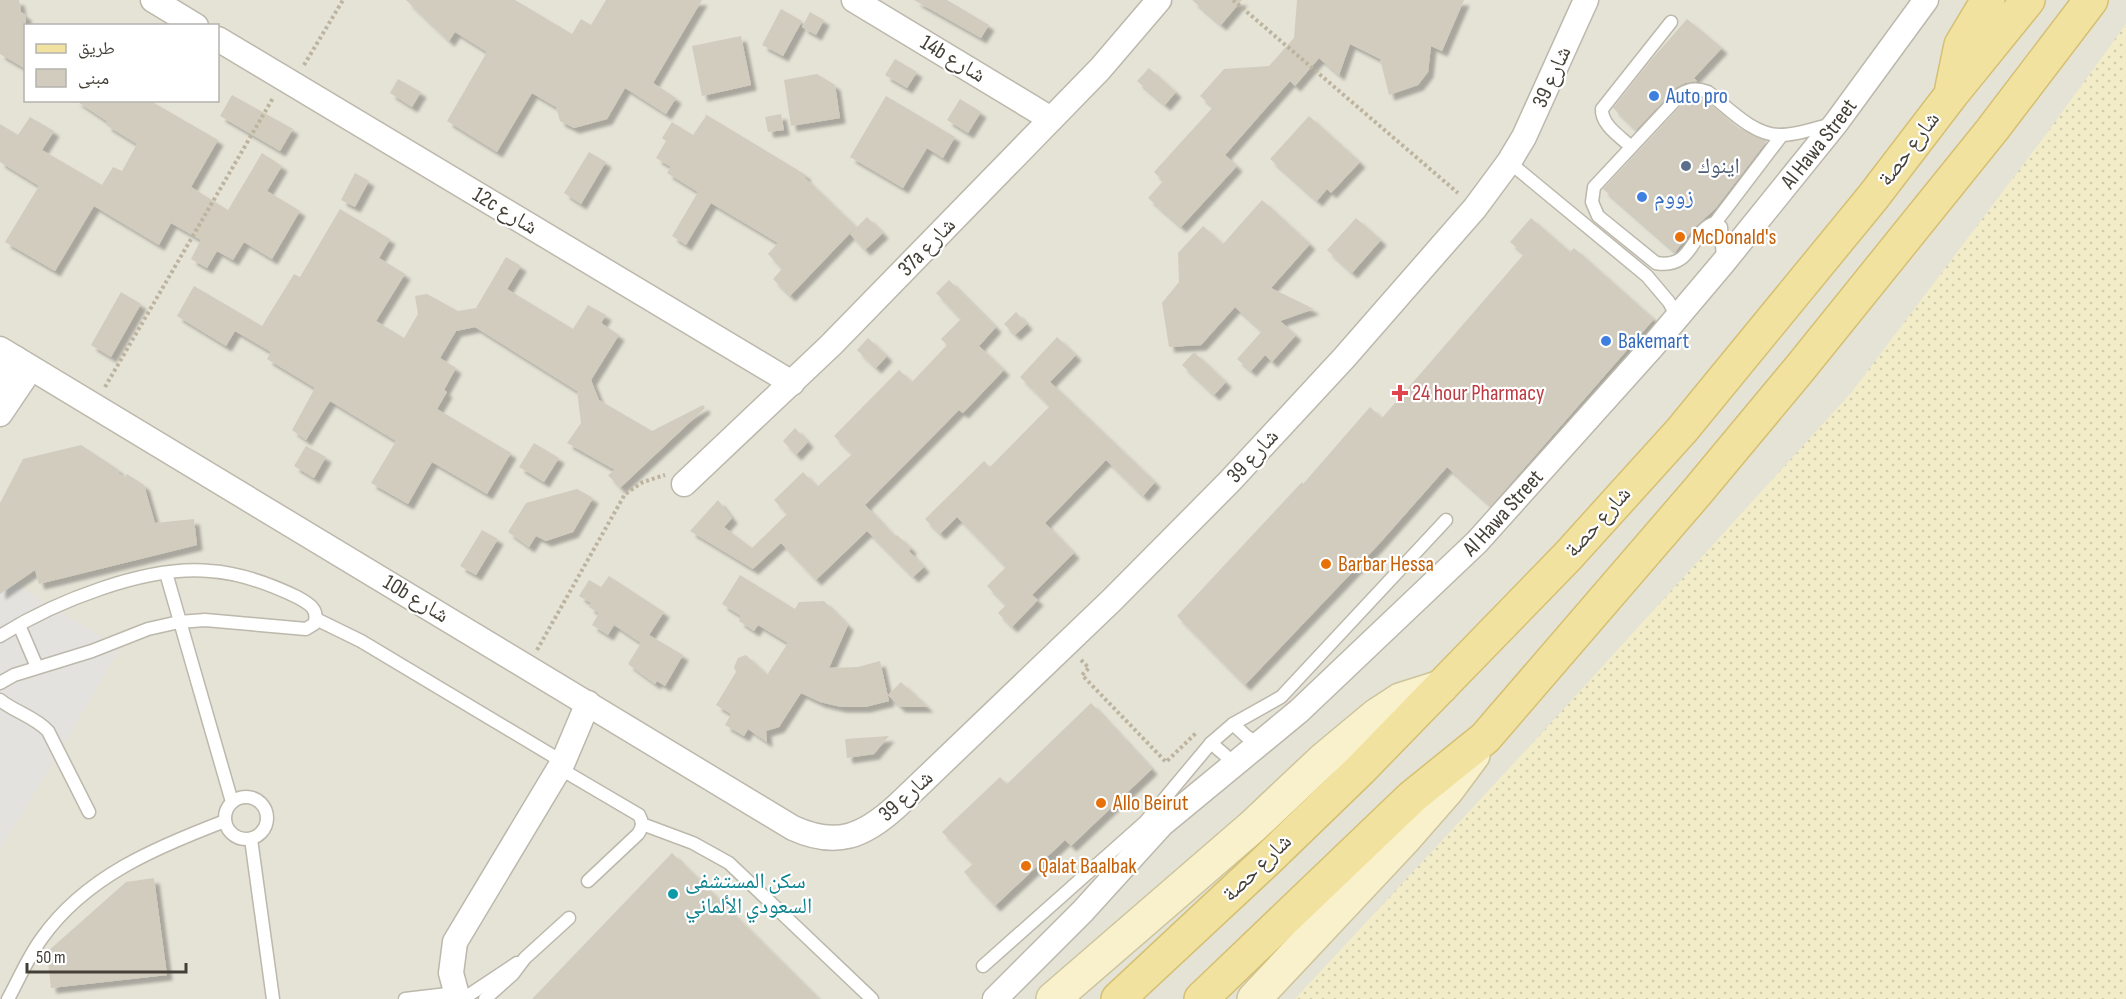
<svg xmlns="http://www.w3.org/2000/svg" width="2126" height="999" font-family="'Sofia Sans Condensed','Noto Naskh Arabic',sans-serif">
	<defs>
		<pattern id="sand-dots" width="8" height="8" patternUnits="userSpaceOnUse" patternTransform="scale(1.5)"><rect width="8" height="8" fill="#f2edc8"/><path d="M2 2h.1M6 6h.1" fill="none" stroke="#d1ccac" stroke-width="1.8" stroke-linecap="round"/></pattern>
		<filter id="shadow"><feDropShadow dx="5.5" dy="5.5" stdDeviation="1.5" flood-color="#0004"/></filter>
	</defs>
	<rect width="100%" height="100%" fill="#f2f0e8"/>
	<path fill="#e5e2d6" fill-rule="evenodd" d="M0 0H2126V999H0ZM26 26H218V100H26Z"/>
	<polygon fill="url(#sand-dots)" points="2126,24 2126,999 1295,999 1540,735 1851,393 2047,133"/>
	<polygon fill="#e3e2df" points="0,574 120,649 0,850"/>
	<g fill="#d2ccbe" filter="url(#shadow)">
		<polygon points="0,0 19,0 21,12 26,15 26,69 0,54"/>
		<polygon points="406,0 515,0 572,34 581,19 591,25 606,0 702,0 653,83 676,98 666,114 625,88 607,119 574,128 560,121 556,107 532,93 497,152 447,121 487,52 455,32 449,41"/>
		<polygon points="914,0 947,0 989,25 981,38"/>
		<polygon points="1192,0 1242,0 1221,25"/>
		<polygon points="1297,0 1464,0 1442,51 1431,46 1428,72 1418,85 1389,95 1380,59 1350,44 1339,75 1319,58 1295,86 1290,81 1225,155 1237,166 1181,227 1148,198 1163,181 1154,172 1213,107 1200,96 1224,69 1269,66 1294,38"/>
		<polygon points="781,9 802,21 783,56 762,45"/>
		<polygon points="810,12 824,20 816,35 802,27"/>
		<polygon points="1687,19 1722,48 1694,78 1697,81 1685,83 1677,87 1636,130 1613,108 1652,59"/>
		<polygon points="741,36 751,85 702,96 692,46"/>
		<polygon points="895,59 917,72 907,88 885,75"/>
		<polygon points="1149,68 1176,92 1165,105 1137,81"/>
		<polygon points="817,74 835,85 840,118 791,126 784,80"/>
		<polygon points="398,79 421,92 412,107 390,93"/>
		<polygon points="232,95 293,129 280,151 220,116"/>
		<polygon points="886,96 955,137 943,158 927,148 903,188 850,157"/>
		<polygon points="1693,98 1704,99 1737,127 1767,141 1715,209 1695,227 1675,252 1603,189 1686,100"/>
		<polygon points="960,99 981,112 968,133 947,120"/>
		<polygon points="75,100 149,100 218,140 191,187 228,210 262,153 282,166 267,191 300,211 272,259 244,242 233,260 217,251 207,268 191,259 201,240 171,223 159,245 94,206 55,271 5,242 39,186 0,162 0,124 18,135 30,117 54,131 42,150 102,185 113,167 122,171 137,144 106,125 108,122"/>
		<polygon points="705,114 806,175 804,177 856,227 790,296 773,279 782,269 768,254 778,243 711,203 686,245 672,236 698,192 667,173 671,167 656,158 666,141 662,138 672,122 693,135 706,116"/>
		<polygon points="781,114 784,130 768,132 765,117"/>
		<polygon points="1309,116 1360,162 1331,193 1327,189 1317,201 1270,159"/>
		<polygon points="589,152 606,162 581,204 564,193"/>
		<polygon points="355,173 369,181 355,207 341,200"/>
		<polygon points="1262,200 1310,244 1271,288 1314,309 1280,321 1296,335 1272,362 1265,355 1251,371 1237,359 1262,331 1235,307 1201,345 1169,347 1162,303 1179,282 1178,253 1203,226 1223,244"/>
		<polygon points="340,209 390,239 379,258 405,274 376,321 404,338 418,314 415,296 427,294 458,311 476,308 506,257 521,266 507,289 573,329 588,305 606,315 601,323 619,335 591,380 599,400 652,431 703,405 705,408 620,488 608,475 615,470 567,443 581,423 577,391 475,327 456,331 440,358 456,368 444,390 447,392 437,409 511,453 487,494 432,462 408,504 371,483 396,441 330,401 306,440 292,430 315,388 267,359 271,352 235,331 226,346 177,316 194,286 262,326 294,274 300,277"/>
		<polygon points="867,217 883,233 865,250 850,234"/>
		<polygon points="1356,218 1381,240 1352,273 1327,250"/>
		<polygon points="1531,218 1570,252 1574,248 1654,319 1491,506 1447,467 1379,544 1245,685 1177,616 1302,482 1303,484 1370,407 1382,418 1524,254 1510,242"/>
		<polygon points="949,280 996,327 979,346 1004,370 963,413 959,410 865,505 895,537 897,535 911,548 909,551 924,567 913,577 867,531 816,580 781,543 753,569 690,531 718,500 732,518 724,527 752,548 787,514 774,500 803,472 817,487 852,454 834,436 899,370 912,382 947,345 941,339 961,319 936,293"/>
		<polygon points="121,292 141,304 111,357 91,345"/>
		<polygon points="1016,312 1027,324 1015,335 1004,324"/>
		<polygon points="1057,337 1076,355 1050,382 1155,482 1143,496 1106,460 1045,523 1074,553 1032,595 1038,600 1012,627 998,613 1006,605 987,586 1006,567 957,517 940,534 925,519 984,461 990,467 1050,406 1020,377"/>
		<polygon points="868,338 887,356 876,368 857,350"/>
		<polygon points="1194,352 1226,382 1214,395 1182,365"/>
		<polygon points="795,428 808,442 796,455 783,441"/>
		<polygon points="534,443 559,458 544,482 519,467"/>
		<polygon points="81,445 119,470 118,473 125,477 127,474 144,485 155,523 194,519 197,545 39,584 35,570 0,594 0,503 23,459"/>
		<polygon points="306,446 326,457 314,478 294,466"/>
		<polygon points="577,489 593,498 573,532 546,541 536,536 529,547 508,532 526,503"/>
		<polygon points="482,530 498,539 476,575 460,566"/>
		<polygon points="740,575 795,609 799,602 824,601 848,625 829,668 858,667 880,661 889,701 865,707 841,707 820,702 801,693 779,727 766,731 767,742 748,729 744,736 725,725 731,714 716,705 736,672 734,667 738,658 746,655 767,675 788,643 758,625 754,631 739,621 741,616 722,604"/>
		<polygon points="609,576 664,612 649,635 683,655 665,686 657,681 655,684 628,664 641,643 614,625 608,635 592,625 599,613 589,607 591,603 579,596 589,580 601,587"/>
		<polygon points="901,682 928,707 900,707 888,695"/>
		<polygon points="1091,703 1152,769 1071,846 1065,840 995,906 964,872 973,864 942,832 1000,777 1007,784"/>
		<polygon points="889,736 874,754 847,758 845,739"/>
		<polygon points="672,853 819,999 532,999"/>
		<polygon points="154,878 167,975 51,988 47,952 126,882"/>
	</g>
	<g fill="none" stroke-linecap="round" stroke-linejoin="round">
		<defs>
			<g id="lane">
				<path d="M1631 147C1621 137 1601 125 1602 109L1671 22"/>
				<polyline points="1509,162 1647,276 1669,302 1677,317"/>
				<polyline points="1715,223 1782,135"/>
				<path d="M1723 260 1721 227 1715 223C1691 229 1694 270 1656 263L1598 216 1592 202 1594 187 1681 94C1690 88 1698 88 1708 92 1728 108 1754 136 1781 135 1797 135 1816 128 1832 124"/>
				<polyline points="166,573 232,802"/>
				<polyline points="316,619 361,641 563,762"/>
				<polyline points="19,625 37,667"/>
				<path d="M0 636C54 602 146 565 210 571 241 573 270 584 297 597 308 603 320 609 314 624L306 629 205 620 179 622 148 629 92 651 14 675 0 683"/>
				<path d="M0 700C15 712 35 717 48 731L89 812"/>
				<polyline points="1233,724 1246,736 1259,745"/>
				<polyline points="1211,743 1225,755 1233,766"/>
				<path d="M559 768 639 815C643 822 643 827 638 834L588 881"/>
				<circle cx="246" cy="818" r="21"/>
				<polyline points="642,824 693,843 729,863 872,999"/>
				<polyline points="251,839 273,999"/>
				<polyline points="983,966 1145,822 1211,743 1233,724 1281,697 1446,520"/>
				<path d="M8 999C19 979 28 957 42 938 86 876 157 847 225 821"/>
				<polyline points="405,999 456,993"/>
				<polyline points="463,999 517,963"/>
				<polyline points="485,999 513,974 525,958 569,918"/>
			</g>
			<g id="street">
				<polyline points="153,0 196,26"/>
				<polyline points="854,0 1051,119"/>
				<polyline points="218,39 792,383"/>
				<path d="M0 349 793 828C837 848 864 836 897 806L1112 600 1230 481 1344 358 1475 208 1509 162 1524 137 1586 0"/>
				<polyline points="0,385 15,358"/>
				<polyline points="0,414 31,368"/>
				<polyline points="684,484 831,345 1100,69 1159,0"/>
				<polyline points="458,999 451,973 455,942 563,762 588,703"/>
				<path id="s1" d="M995 999 1083 911 1162 824 1299 711 1477 542 1652 347 1723 263 1836 123 1926 0"/>
			</g>
			<g id="secondary">
				<polyline points="1053,999 1253,826 1323,760 1377,715 1400,700 1441,687"/>
				<polyline points="1254,999 1405,838 1447,790 1473,755"/>
			</g>
			<g id="primary">
				<polyline points="1952,88 1961,45 1988,0"/>
				<polyline points="1118,999 1268,859 1360,770 1568,556 1682,430 1873,197 1951,95 2028,0"/>
				<polyline points="1201,999 1412,797 1485,738 1697,492 1801,367 1992,130 2091,0"/>
			</g>
		</defs>
		<use href="#lane" stroke="#bcb8ab" stroke-width="15"/>
		<use href="#street" stroke="#bcb8ab" stroke-width="27"/>
		<use href="#secondary" stroke="#ccc49c" stroke-width="36"/>
		<use href="#primary" stroke="#d5c072" stroke-width="36"/>
		<g stroke="#bcb49e" stroke-width="4" stroke-dasharray="3 3" stroke-linecap="butt">
			<polyline points="1233,0 1458,193"/>
			<polyline points="304,65 343,0"/>
			<polyline points="105,387 273,98"/>
			<polyline points="537,650 625,494 643,482 665,475"/>
			<polyline points="1081,660 1089,668 1082,675 1166,762 1196,733"/>
		</g>
		<use href="#lane" stroke="#fff" stroke-width="12"/>
		<use href="#street" stroke="#fff" stroke-width="24"/>
		<use href="#secondary" stroke="#f8f1cb" stroke-width="33"/>
		<use href="#primary" stroke="#f2e2a0" stroke-width="33"/>
	</g>
	<g fill="#3f7fe0" stroke="#fff" stroke-width="2">
		<circle cx="1654" cy="96" r="6"/>
		<circle cx="1642" cy="197" r="6"/>
		<circle cx="1606" cy="341" r="6"/>
	</g>
	<circle fill="#5c6f8a" stroke="#fff" stroke-width="2" cx="1686" cy="166" r="6"/>
	<g fill="#e8710a" stroke="#fff" stroke-width="2">
		<circle cx="1680" cy="237" r="6"/>
		<circle cx="1326" cy="564" r="6"/>
		<circle cx="1101" cy="803" r="6"/>
		<circle cx="1026" cy="866" r="6"/>
	</g>
	<path fill="#e0444e" stroke="#fff" stroke-width="2" d="M1397 384h6v6h6v6h-6v6h-6v-6h-6v-6h6z"/>
	<circle fill="#0f9aa8" stroke="#fff" stroke-width="2" cx="673" cy="894" r="6"/>
	<g text-anchor="middle" dominant-baseline="central" stroke-width="4.5" stroke-linejoin="round" paint-order="stroke">
		<g font-size="22" fill="#444037" stroke="#fff">
			<text transform="translate(953 59) rotate(31)">14b شارع</text>
			<text transform="translate(1552 77) rotate(-66)">شارع 39</text>
			<text stroke="none"><textPath href="#s1" startOffset="1190">Al Hawa Street</textPath></text>
			<text transform="translate(1909 149) rotate(-53)">شارع حصة</text>
			<text transform="translate(505 211) rotate(31)">12c شارع</text>
			<text transform="translate(927 247) rotate(-46)">37a شارع</text>
			<text transform="translate(1253 456) rotate(-47)">شارع 39</text>
			<text stroke="none"><textPath href="#s1" startOffset="704">Al Hawa Street</textPath></text>
			<text transform="translate(1598 522) rotate(-48)">شارع حصة</text>
			<text transform="translate(416 599) rotate(31)">10b شارع</text>
			<text transform="translate(906 796) rotate(-42)">شارع 39</text>
			<text transform="translate(1257 868) rotate(-44)">شارع حصة</text>
		</g>
		<g font-size="22" fill="#366cbe" stroke="#fff" text-anchor="start">
			<text x="1666" y="96">Auto pro</text>
			<text x="1654" y="197">زووم</text>
			<text x="1618" y="341">Bakemart</text>
		</g>
		<g font-size="22" fill="#4e5e75" stroke="#fff" text-anchor="start">
			<text x="1698" y="166">اينوك</text>
		</g>
		<g font-size="22" fill="#c56008" stroke="#fff" text-anchor="start">
			<text x="1692" y="237">McDonald's</text>
			<text x="1338" y="564">Barbar Hessa</text>
			<text x="1113" y="803">Allo Beirut</text>
			<text x="1038" y="866">Qalat Baalbak</text>
		</g>
		<g font-size="22" fill="#be3a42" stroke="#fff" text-anchor="start">
			<text x="1412" y="393">24 hour Pharmacy</text>
		</g>
		<g font-size="22" fill="#0d838f" stroke="#fff" text-anchor="start">
			<text x="685" y="881">سكن المستشفى<tspan x="685" dy="25">السعودي الألماني</tspan></text>
		</g>
	</g>
	<rect x="24" y="24" width="195" height="78" fill="#ffffff" stroke="#b4b3af" stroke-width="1.5"/>
	<rect x="36" y="44" width="30" height="9" fill="#f2e2a0" stroke="#b4b3af" stroke-width="1.5"/>
	<text x="78" y="54" font-size="18" fill="#444037">طريق</text>
	<rect x="36" y="69" width="30" height="18" fill="#d2ccbe" stroke="#b4b3af" stroke-width="1.5"/>
	<text x="78" y="84" font-size="18" fill="#444037">مبنى</text>
	<path d="M27 963v9h159v-9" fill="none" stroke="#444037" stroke-width="3"/>
	<text x="36" y="963" font-size="18" fill="#444037" stroke="#ffffff" stroke-width="4.5" paint-order="stroke">50 m</text>
</svg>
